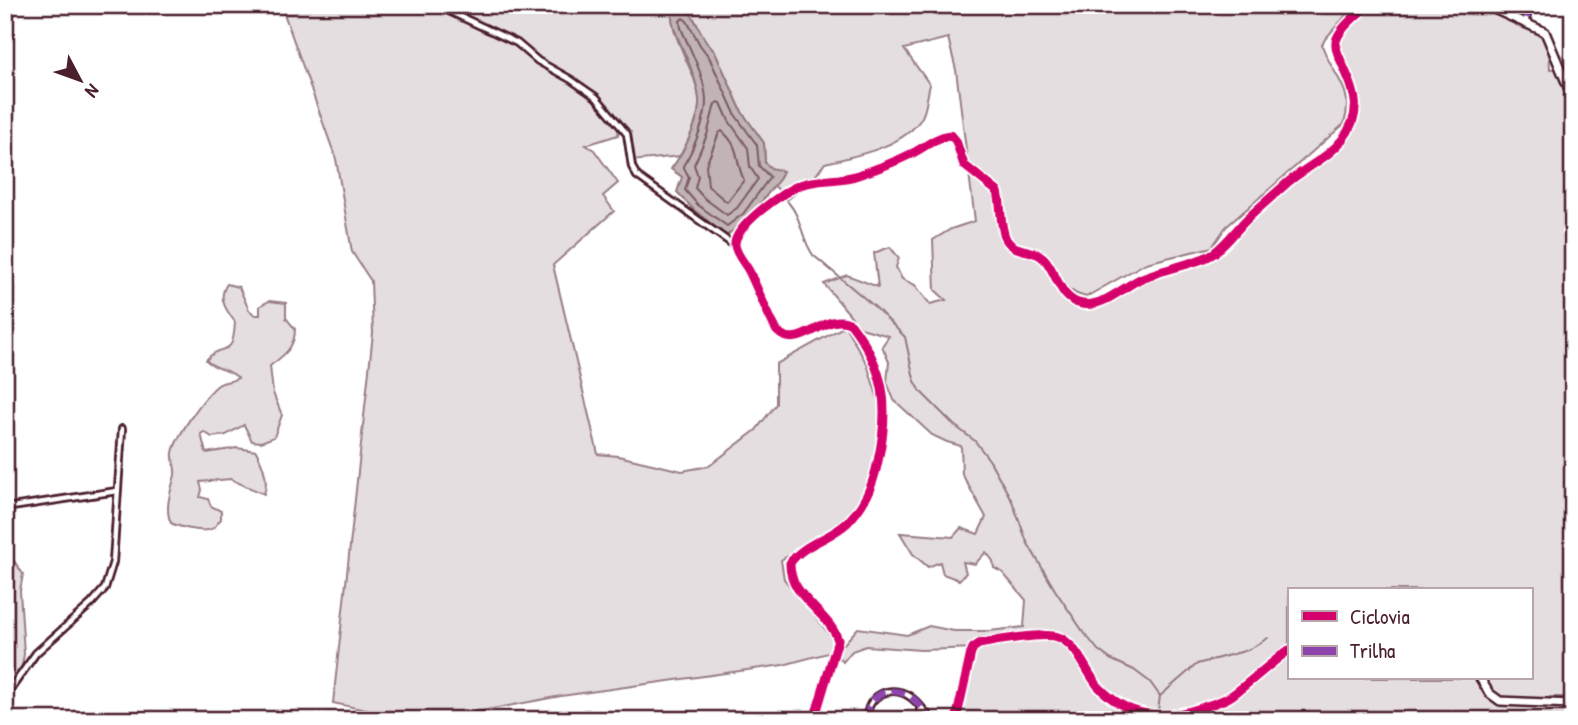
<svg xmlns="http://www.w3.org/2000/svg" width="1578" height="725" font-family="'Patrick Hand',sans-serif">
	<rect width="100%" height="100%" fill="#fff"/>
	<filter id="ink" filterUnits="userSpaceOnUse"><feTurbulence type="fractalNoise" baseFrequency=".0143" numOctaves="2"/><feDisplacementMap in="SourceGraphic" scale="14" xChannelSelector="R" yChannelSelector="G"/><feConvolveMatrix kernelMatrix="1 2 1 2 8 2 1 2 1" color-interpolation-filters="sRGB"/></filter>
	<g filter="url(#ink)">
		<g fill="#e5dee0" stroke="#987e86" stroke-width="2" fill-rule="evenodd">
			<path d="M281 5H673C666 34 696 68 699 99 701 117 688 140 681 156L631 161 629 140 619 126 618 135 586 145 594 150 618 183 603 196 614 211 553 265 598 454 618 456 682 471 709 466 756 430 776 404V364L845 326 867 364 882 412 874 470 854 511 827 533 781 560 784 579 835 641 828 653 783 665 561 696 455 716 408 719 333 703 373 333 371 281 352 252 336 159Z"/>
			<path d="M683 5H1355L1325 39 1322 45C1333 78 1355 87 1344 124L1226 227 1212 247 1146 263 1086 297 1077 294 1059 282 1065 294 1083 304 1100 301 1135 282 1209 256 1291 180 1330 152 1349 128 1356 104 1336 43 1340 33 1367 5H1475L1543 35 1549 50 1550 69 1557 68 1573 118V697H1551L1563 708H1573V720H958L976 648 921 650 866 646 852 651 843 662 838 656 842 646 858 628 907 635 929 626 954 631H989L1024 627 1026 600 1002 572 994 568 993 561 986 552 975 564 963 562 966 573 959 580 943 574 940 562 928 567 913 554 900 533 953 537 961 528 978 534 986 517 962 474 961 446 947 442 932 435 894 400 887 382 889 362 882 346 889 336 861 328 824 284 847 275 878 287 874 253 890 247 899 258 896 267 902 279 915 285 930 304 946 300 935 290 933 240 951 229 975 221 956 70 948 38 904 49 930 85C927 94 927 108 922 117 905 147 855 156 825 163L813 179 787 200 774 185 780 178 765 163 764 143 742 112 715 52 706 42 693 17ZM1289 590H1531V678H1289Z"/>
			<path d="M227 284 239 287 249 310 255 315H260V306L269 301 286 303V318L295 329C295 348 284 355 270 366L273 393 282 415 274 437 261 442 252 441 244 425 226 435 212 437 204 432 201 434 206 453 237 448 256 451C263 464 269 480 264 494L230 479 200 482 202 490 200 497 208 499 211 506 221 511V519C218 522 216 526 213 528 205 534 179 527 171 523 164 509 171 490 175 475 176 467 172 461 173 453 175 438 205 395 218 385 223 381 232 382 238 378 230 369 215 370 206 360 223 340 233 362 235 322 226 310 217 298 227 284Z"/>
			<polygon points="5,556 14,561 23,574 20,591 24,654 22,666 8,685 5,692"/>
		</g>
		<path fill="#c1b3b6" stroke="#91787e" stroke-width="2" d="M673 5H683L693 17 706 42 715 52 742 112 764 143 765 163 771 168 783 171 780 178 748 219 726 236 694 210 677 192 682 177 671 169C683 153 701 120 699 99 697 81 689 63 682 47 676 34 669 20 673 5Z"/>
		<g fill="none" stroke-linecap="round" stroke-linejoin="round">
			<g stroke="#7a5a63" stroke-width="2">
				<path d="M683 18 687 21 700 45 709 57 736 116 757 145 759 166 770 177 743 214 727 226 698 205 685 190 689 177 683 166C693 151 707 117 706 99 704 74 690 50 681 28L680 21Z"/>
				<polygon points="718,102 721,103 729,121 748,148 750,167 758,179 737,208 727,215 704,198 695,188 698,176 694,165 707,135 715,104"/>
				<path d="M722 131C742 149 734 160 744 180L727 202 708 186 706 165 719 133Z"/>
			</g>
			<g stroke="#91787e" stroke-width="2">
				<path d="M788 202C802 218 801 238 813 255L875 307 905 337 914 379 921 392 954 425 975 441 990 461 1012 501 1027 542 1055 590 1082 630 1098 650 1110 659 1134 670 1150 682 1160 696 1158 711"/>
				<polyline points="1160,696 1197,664 1248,650 1268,638"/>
			</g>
			<defs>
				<g id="street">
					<polyline points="436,5 517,43 538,61 570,79 596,97 627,134 632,167 637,176 735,246"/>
					<polyline points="1522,5 1527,16 1525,23"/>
					<polyline points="5,508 117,491"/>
					<polyline points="5,697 36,653 91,604 105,588 113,562 122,429"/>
					<polyline points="568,720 587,714 596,720"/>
					<path d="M814 720 838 640C828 611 789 597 790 563 803 544 830 539 847 523 865 505 873 485 878 461 890 406 886 370 851 324 827 309 799 354 777 331 767 313 759 292 750 273 746 264 736 255 735 245 733 227 785 190 800 185 819 178 839 182 858 175 877 169 895 162 913 153 925 147 937 136 951 135L956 141 964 165 998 192C1002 206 999 225 1006 239 1014 254 1036 247 1046 261 1058 276 1060 300 1082 304 1102 308 1123 287 1140 279 1161 269 1199 264 1214 253 1225 245 1235 232 1244 222 1258 208 1273 196 1287 183 1304 168 1328 158 1342 140 1365 110 1354 91 1341 61 1338 55 1335 48 1336 41 1340 27 1358 15 1367 5"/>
					<path d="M867 720C866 696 889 684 909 696 919 702 924 712 932 720"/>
					<polyline points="920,720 920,707"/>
				</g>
				<g id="secondary">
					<polyline points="1485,5 1545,32 1573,99"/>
					<polyline points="1480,678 1489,693 1500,701 1573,704"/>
					<path d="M956 720 971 653 973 648 979 644C994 641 1045 632 1058 637 1077 644 1086 672 1098 686 1128 718 1162 721 1201 708 1211 704 1222 702 1231 696 1251 682 1269 664 1289 650"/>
				</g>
			</defs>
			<use href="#street" stroke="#4a1f2b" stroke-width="10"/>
			<use href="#secondary" stroke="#4a1f2b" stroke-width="12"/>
			<use href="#street" stroke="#fff" stroke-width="4.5"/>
			<use href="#secondary" stroke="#fff" stroke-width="7"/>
			<g stroke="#8e44ad" stroke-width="7" stroke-dasharray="14 7" stroke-linecap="butt">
				<polyline points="1522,5 1527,16 1525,23"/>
				<path d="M867 720C866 696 889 684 909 696 919 702 924 712 932 720"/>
			</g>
			<defs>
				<g id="cycleway">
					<path d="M814 720 838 640C828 611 789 597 790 563 803 544 830 539 847 523 865 505 873 485 878 461 890 406 886 370 851 324 827 309 799 354 777 331 767 313 759 292 750 273 746 264 736 255 735 245 733 227 785 190 800 185 819 178 839 182 858 175 877 169 895 162 913 153 925 147 937 136 951 135L956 141 964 165 998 192C1002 206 999 225 1006 239 1014 254 1036 247 1046 261 1058 276 1060 300 1082 304 1102 308 1123 287 1140 279 1161 269 1199 264 1214 253 1225 245 1235 232 1244 222 1258 208 1273 196 1287 183 1304 168 1328 158 1342 140 1365 110 1354 91 1341 61 1338 55 1335 48 1336 41 1340 27 1358 15 1367 5"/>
					<path d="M956 720 971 653 973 648 979 644C994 641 1045 632 1058 637 1077 644 1086 672 1098 686 1128 718 1162 721 1201 708 1211 704 1222 702 1231 696 1251 682 1269 664 1289 650"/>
				</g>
			</defs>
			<use href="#cycleway" stroke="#fff" stroke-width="13"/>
			<use href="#cycleway" stroke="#d6006c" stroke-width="9"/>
		</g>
	</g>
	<rect width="1578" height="725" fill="none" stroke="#fff" stroke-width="28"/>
	<rect x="14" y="14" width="1550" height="697" fill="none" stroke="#4a1f2b" stroke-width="2.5" filter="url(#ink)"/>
	<rect x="1288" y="588" width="245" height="91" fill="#ffffff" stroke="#b7a5aa" stroke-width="2"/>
	<rect x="1302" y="611" width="35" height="10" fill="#d6006c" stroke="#b7a5aa" stroke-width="2"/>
	<text x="1350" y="624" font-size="21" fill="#4a1f2b">Ciclovia</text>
	<rect x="1302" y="646" width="35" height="10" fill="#8e44ad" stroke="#b7a5aa" stroke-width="2"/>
	<text x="1350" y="658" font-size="21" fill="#4a1f2b">Trilha</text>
	<g transform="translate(80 80) rotate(131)" stroke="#ffffff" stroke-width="5" paint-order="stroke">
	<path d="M0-5L12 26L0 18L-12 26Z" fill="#4a1f2b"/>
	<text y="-10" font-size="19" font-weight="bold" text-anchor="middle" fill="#4a1f2b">N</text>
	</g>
</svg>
